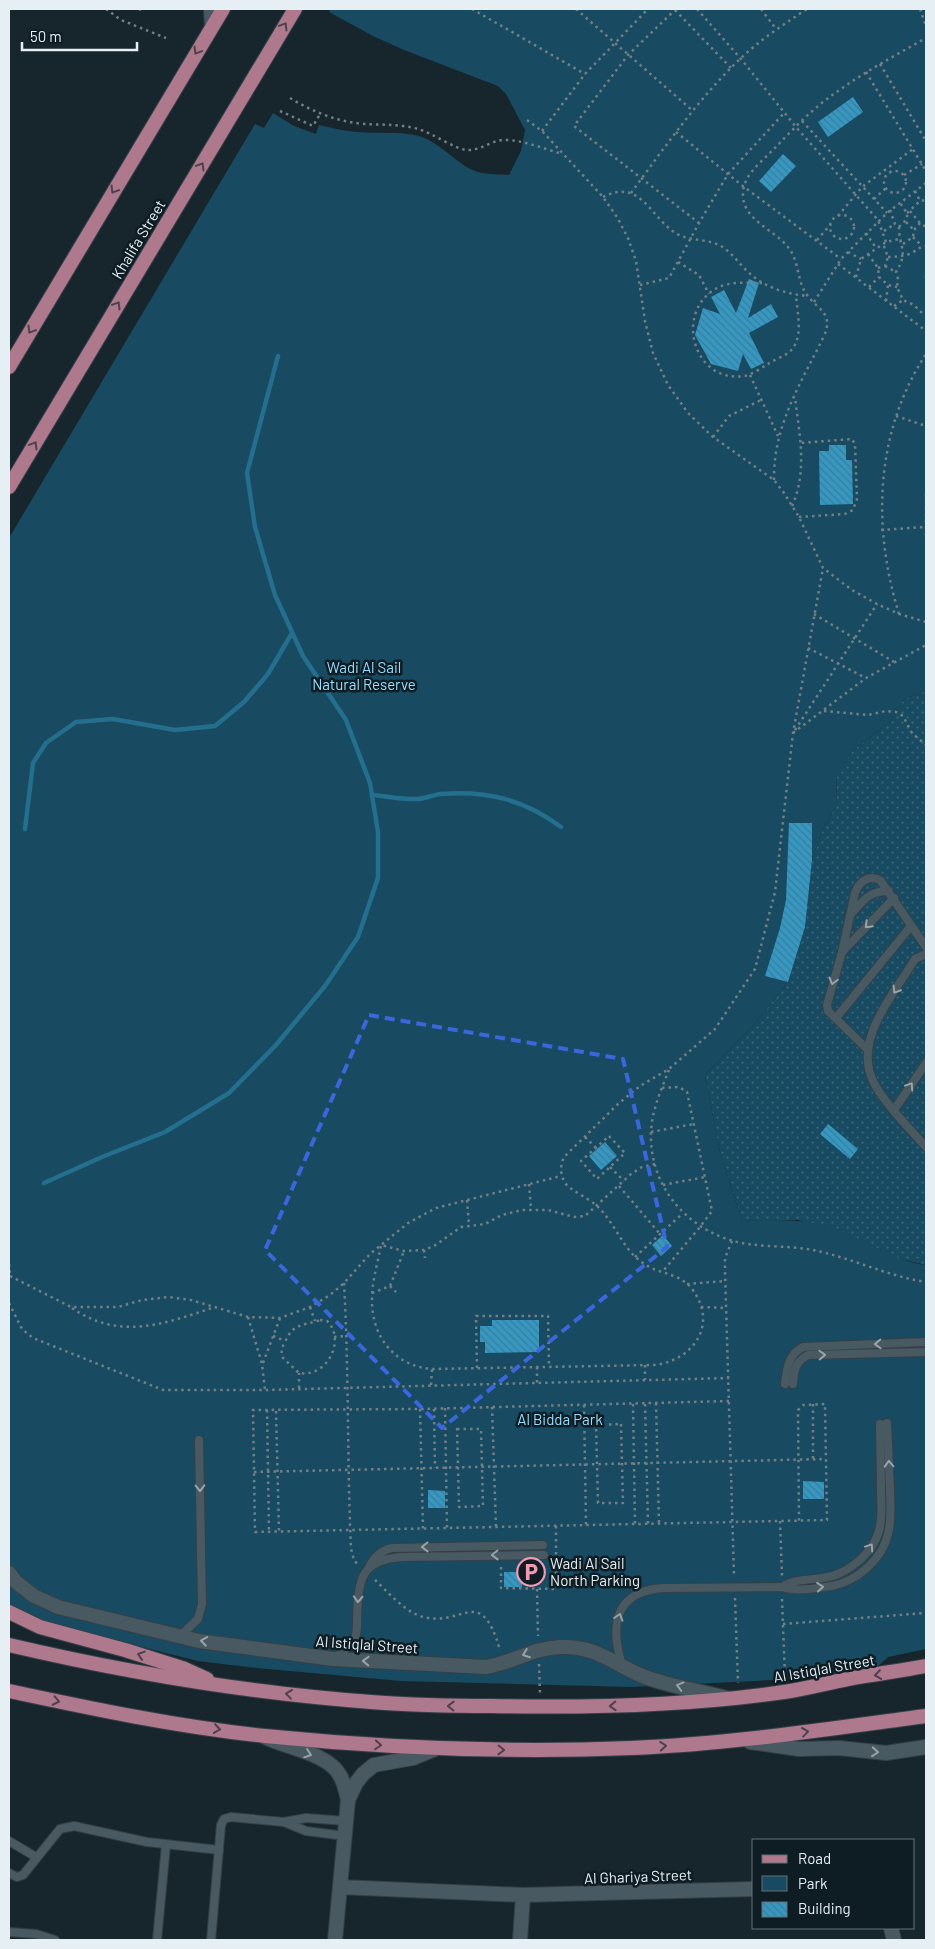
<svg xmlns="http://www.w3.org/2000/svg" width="935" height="1949" font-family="Barlow,sans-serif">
	<defs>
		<pattern id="grass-dots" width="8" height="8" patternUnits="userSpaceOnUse" patternTransform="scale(1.25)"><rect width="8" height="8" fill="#184b61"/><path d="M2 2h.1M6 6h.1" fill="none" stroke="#396578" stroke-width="1.8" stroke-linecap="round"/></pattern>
		<pattern id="building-back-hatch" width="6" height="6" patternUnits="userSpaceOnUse" patternTransform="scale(1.25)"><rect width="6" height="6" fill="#3698c2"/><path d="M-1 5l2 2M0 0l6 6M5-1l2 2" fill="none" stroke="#3b7c98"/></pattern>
	</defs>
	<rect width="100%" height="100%" fill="#17262d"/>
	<polygon fill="url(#grass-dots)" points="926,691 926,1265 892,1257 866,1243 798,1220 742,1221 720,1152 705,1075 753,1026 788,982 805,927 812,860 823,828 836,806 837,775 846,760 853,750 890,722 904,699"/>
	<path fill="#184b61" d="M330 9H926V691L904 699 890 722 853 750 846 760 837 776 836 806 823 828 812 860 805 927 788 982 753 1026 705 1075 720 1152 742 1221C773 1220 803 1218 833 1228 866 1239 892 1261 926 1265V1649L888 1657 877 1667 794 1679 631 1687 401 1681 257 1668 198 1661 30 1619 28 1616 9 1604V538L255 124 264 128 273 113 294 126 316 134 319 125C332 128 345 131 357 132 378 134 399 131 419 136 442 143 459 167 478 172 488 175 499 174 509 175L521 151 525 130 506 94 498 86 404 50 373 36 329 12Z"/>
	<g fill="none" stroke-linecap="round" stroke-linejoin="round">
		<g stroke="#246e8e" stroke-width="4.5">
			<path d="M372 795C387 796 403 800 418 799 426 798 433 795 441 794 487 790 525 800 561 827"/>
			<polyline points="25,829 33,763 46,743 76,722 113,719 175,730 215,726 244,702 268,674 292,633"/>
			<polyline points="44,1183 102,1157 165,1132 229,1093 276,1045 325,986 358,937 378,878 378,832 370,783 346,720 303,656 275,595 255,527 247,473 278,356"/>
		</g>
	</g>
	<g fill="url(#building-back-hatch)">
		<polygon points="853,97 863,112 828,137 818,122"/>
		<polygon points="783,154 796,166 771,192 759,181"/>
		<polygon points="749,279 759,283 748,318 771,304 778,317 749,333 764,363 751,369 743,354 738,371 711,364 695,335 703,308 720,314 711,297 724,290 736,313"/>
		<polygon points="829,445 846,445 846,460 852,460 853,504 820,505 819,451 829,451"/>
		<polygon points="789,823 812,823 812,860 805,927 788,982 765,976 780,928 786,900"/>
		<polygon points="828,1124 858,1149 850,1159 820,1134"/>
		<polygon points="605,1142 617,1156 601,1170 589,1156"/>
		<polygon points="663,1235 672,1246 661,1256 652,1245"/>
		<polygon points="492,1320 539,1320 539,1352 485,1353 485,1342 480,1342 480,1326 492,1326"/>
		<polygon points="803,1481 824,1482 824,1499 803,1499"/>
		<polygon points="428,1490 445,1491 445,1508 428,1508"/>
		<rect x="504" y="1572" width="18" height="15"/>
	</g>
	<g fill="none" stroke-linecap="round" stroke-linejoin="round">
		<defs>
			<g id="service">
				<path d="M852 913C864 900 869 891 889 891"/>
				<polyline points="843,951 894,898"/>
				<path d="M926 954 915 959C894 994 853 1039 873 1081 883 1102 910 1129 926 1147"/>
				<polyline points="836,1018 911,926"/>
				<path d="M867 1049 828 1011 827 1005 842 952 855 893C859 882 868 874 880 880L926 947"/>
				<polyline points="894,1110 926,1063"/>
				<path d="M785 1384C787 1368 788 1355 803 1347L926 1342"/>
				<path d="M793 1384C794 1370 795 1362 808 1355L926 1352"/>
				<path d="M369 1567C375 1556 380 1551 392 1548L543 1545"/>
				<path d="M782 1587C798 1576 820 1582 838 1574 856 1566 873 1551 879 1531 883 1518 881 1503 881 1489 881 1467 880 1445 880 1424"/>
				<polyline points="180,1636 198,1619 202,1604 199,1440"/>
				<path d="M334 1658C341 1653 350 1648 354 1640 358 1633 357 1624 357 1616 359 1581 359 1560 402 1557L544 1555"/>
				<path d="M622 1665C610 1626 614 1592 662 1588L782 1587C797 1592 817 1588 832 1586 857 1581 882 1560 888 1534 892 1519 890 1503 890 1488 889 1466 888 1445 887 1423"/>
				<polyline points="284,1822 306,1831 345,1836"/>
				<polyline points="9,1841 36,1857"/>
				<polyline points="9,1873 17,1877 23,1875 60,1829 74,1826 147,1842 219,1850"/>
				<polyline points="9,1932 36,1934 55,1940"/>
				<polyline points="157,1940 166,1845"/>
				<polyline points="211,1940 221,1825 224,1819 231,1817 284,1822 306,1818 346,1821"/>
			</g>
			<g id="minor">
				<polyline points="211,9 212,26"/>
				<path d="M9 1573 16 1582 34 1596 58 1607 199 1641 333 1659 486 1667C512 1663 533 1648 560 1647 599 1646 612 1664 645 1677 669 1686 701 1691 726 1698"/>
				<path d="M265 1737C286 1748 327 1753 339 1774 344 1781 346 1791 348 1800"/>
				<polyline points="750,1742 799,1749 839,1748 886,1753 926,1747"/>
				<polyline points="340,1887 523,1895 754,1889"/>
				<polyline points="891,1928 894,1940"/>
				<polyline points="335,1940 348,1800 356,1783 363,1774 374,1765 413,1758 435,1749"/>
				<polyline points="520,1940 523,1895"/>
			</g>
			<g id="primary">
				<polyline points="9,367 223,9"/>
				<polyline points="9,487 295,9"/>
				<polyline points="9,1612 40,1627 125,1650 185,1669 207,1679"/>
				<path d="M9 1645C128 1673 249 1693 371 1702 411 1705 452 1706 492 1706 589 1708 688 1706 784 1692 806 1689 827 1683 848 1679 874 1674 900 1671 926 1666"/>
				<path d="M9 1691C93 1709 179 1727 265 1736 386 1748 509 1753 631 1748 730 1744 828 1729 926 1716"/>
			</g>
		</defs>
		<use href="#service" stroke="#354046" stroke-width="10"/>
		<use href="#minor" stroke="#354046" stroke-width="16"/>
		<use href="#primary" stroke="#354046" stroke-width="16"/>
		<g stroke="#727f85" stroke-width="2.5" stroke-dasharray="2.5 4" stroke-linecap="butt">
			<polyline points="106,9 121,20 166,38"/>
			<polyline points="139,9 144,11"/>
			<polyline points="472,9 585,74"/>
			<polyline points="576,9 693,111"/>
			<polyline points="676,9 628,55 574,126 699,223"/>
			<polyline points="697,9 741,59 796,127 878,220 886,242"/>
			<polyline points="761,9 776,29"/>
			<polyline points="920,9 926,26"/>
			<polyline points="675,10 731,68"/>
			<polyline points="880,64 926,141"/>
			<polyline points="866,72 926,171"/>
			<path d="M290 98C313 112 338 122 365 124 383 125 401 124 418 129 433 133 454 149 467 150 480 151 490 141 503 140 520 139 545 149 562 154"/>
			<polyline points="280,111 313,126 320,114"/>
			<polyline points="527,120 542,131 603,197 617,217 628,238 636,261 645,321 653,353 668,385 688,413 713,437 774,480 784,493 799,517 823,568 852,590 877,604 899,614 926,622"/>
			<polyline points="802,121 887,213"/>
			<polyline points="542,131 585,74 648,9"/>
			<polyline points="676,132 744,187 841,259"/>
			<circle cx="895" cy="182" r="11"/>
			<polyline points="904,175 922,164"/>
			<polyline points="915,191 920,201"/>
			<path d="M631 193C665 147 698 99 740 59 760 40 784 24 807 9"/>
			<path d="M603 197C640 178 650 216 674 232 688 242 707 238 721 246 731 252 738 262 746 270 763 287 785 294 808 296"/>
			<polyline points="874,199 886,188"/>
			<path d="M890 210 895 224 899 227C899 248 909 251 896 272L898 279 897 287 903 300 914 305 923 314H926"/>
			<polyline points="910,211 920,223 926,227"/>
			<polyline points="907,213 920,201 926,200"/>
			<circle cx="842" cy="227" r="12"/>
			<polyline points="838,216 862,187 913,149"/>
			<polyline points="906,222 914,230"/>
			<polyline points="899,227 907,219 907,213 900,203"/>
			<polyline points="884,231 895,224"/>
			<polyline points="866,233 876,248"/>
			<polyline points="913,237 922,246"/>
			<polyline points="817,240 831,224"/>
			<polyline points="903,244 913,237 914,230 920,223"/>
			<polyline points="848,252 861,259"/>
			<polyline points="868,254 878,268 879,277 888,285 897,287"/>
			<path d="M888 257C896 257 903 256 910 254 916 251 920 246 926 246"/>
			<polyline points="678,262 699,275 709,294"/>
			<polyline points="838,264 926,331"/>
			<polyline points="885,266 896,272"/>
			<polyline points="878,268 885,266 888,257 883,244"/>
			<polyline points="926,276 926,279"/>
			<polyline points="856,277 861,259 886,242 899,239"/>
			<path d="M762 283C748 283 730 281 717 288 673 312 694 384 744 376 752 375 761 368 768 364 774 360 782 357 788 353 805 340 797 313 796 295"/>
			<polyline points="640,285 669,278 699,223 728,174 785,112"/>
			<polyline points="869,287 879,277"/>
			<polyline points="886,301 888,285"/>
			<polyline points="814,302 841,259 887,213 926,183"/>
			<polyline points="894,306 903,300"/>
			<polyline points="750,375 778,436"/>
			<polyline points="896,416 926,426"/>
			<polyline points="713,437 729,416 761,400"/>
			<path d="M774 480C773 426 801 383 824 336 834 313 818 310 807 295 796 280 800 260 787 246 774 230 744 220 743 196 742 176 760 163 773 150 793 129 814 107 838 91 866 71 896 55 926 38"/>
			<polyline points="926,494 926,540"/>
			<path d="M792 506C808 471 799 433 795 397"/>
			<polyline points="799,517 845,514 853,510 857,499 855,444 852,439 800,443"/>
			<polyline points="881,530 925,527"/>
			<polyline points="814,614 894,662"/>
			<path d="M899 614C872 527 875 432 926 354"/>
			<polyline points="808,648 866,678"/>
			<polyline points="824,711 868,715 886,711 896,712 903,716 912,733 926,745"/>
			<polyline points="795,730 877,604"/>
			<polyline points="793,733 866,678 926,645"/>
			<path d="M669 1070C661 1090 652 1110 651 1132 649 1182 682 1225 730 1240 754 1248 787 1245 813 1250 852 1258 887 1276 926 1282"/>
			<polyline points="662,1088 679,1087 687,1092 712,1211 700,1227 663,1271"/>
			<polyline points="651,1132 694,1124"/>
			<polygon points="609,1136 625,1153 597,1179 581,1161"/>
			<polyline points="585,1137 596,1148"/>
			<path d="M655 1164 642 1167 631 1174 585 1216 574 1217 548 1210H522L502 1215 485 1224 461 1227 434 1246 424 1250 404 1251 381 1245C378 1262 372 1281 372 1298 371 1336 394 1366 432 1369L654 1365C693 1361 719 1324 692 1289 679 1272 659 1275 643 1263 623 1250 615 1223 598 1207 589 1198 571 1191 565 1183 560 1174 560 1166 564 1157L618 1104 640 1086 669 1069 715 1029 755 969 775 892 793 733 823 568"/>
			<polyline points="610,1167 624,1181"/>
			<polyline points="529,1184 531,1209"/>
			<polyline points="663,1185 705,1177"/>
			<polyline points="619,1186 660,1234"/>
			<polyline points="467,1200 469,1225"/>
			<polyline points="732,1241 725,1258 725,1271 734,1575"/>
			<polyline points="424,1250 425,1258"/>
			<polyline points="635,1257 682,1214"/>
			<polyline points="9,1264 10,1270 9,1278"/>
			<polyline points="10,1276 71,1307 118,1307 142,1300 168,1297 191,1300 248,1317 280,1318 310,1307 330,1295 344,1283 370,1254 408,1223 436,1208 561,1176"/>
			<path d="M344 1283C349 1372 347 1460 351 1549L354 1560 358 1565"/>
			<polyline points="687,1284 726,1281"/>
			<polyline points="390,1286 396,1292"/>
			<polyline points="372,1293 390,1286 404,1251"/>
			<polyline points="9,1303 22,1329 33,1338 163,1390 265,1390 729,1378"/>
			<polyline points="310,1307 315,1321"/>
			<polyline points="701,1307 726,1308"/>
			<path d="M72 1308C120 1341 164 1324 215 1307"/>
			<polyline points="248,1317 262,1364 265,1390"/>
			<path d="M320 1320 327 1321C346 1339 328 1378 299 1373L282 1357C281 1351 282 1347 285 1342 293 1323 303 1326 320 1320Z"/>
			<polyline points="273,1336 285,1341"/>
			<polyline points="334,1337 347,1336"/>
			<polyline points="263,1363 280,1318"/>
			<polyline points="645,1365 645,1380"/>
			<polyline points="537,1367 537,1383"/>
			<polyline points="477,1368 476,1316 548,1316 549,1367"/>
			<polyline points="431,1385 432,1369"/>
			<polyline points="299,1388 299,1373"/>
			<polyline points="729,1401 420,1409 253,1410 255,1532 827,1520 825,1404 803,1405 798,1410 799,1521"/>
			<polyline points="656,1403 659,1524"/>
			<polyline points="633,1404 635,1524"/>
			<polyline points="645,1404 648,1524"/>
			<polyline points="813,1404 813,1459"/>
			<polyline points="584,1405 586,1525"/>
			<polyline points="492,1407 496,1527"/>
			<polyline points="445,1408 447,1529"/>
			<polyline points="420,1409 423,1529"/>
			<polyline points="434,1409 435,1468"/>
			<polyline points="267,1410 269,1531"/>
			<polyline points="276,1411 279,1532"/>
			<polygon points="621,1424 623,1503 598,1503 596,1425"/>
			<polygon points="457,1429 481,1429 483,1506 459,1507"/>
			<polyline points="254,1472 825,1459"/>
			<polyline points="780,1521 782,1576"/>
			<polyline points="501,1567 501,1588 556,1589 556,1526"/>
			<path d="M375 1580C388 1592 403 1610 420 1616 462 1630 480 1581 500 1650"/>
			<polyline points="537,1589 538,1636"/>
			<polyline points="735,1598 738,1683"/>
			<polyline points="782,1599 785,1678"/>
			<polyline points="783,1624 926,1613"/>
			<polyline points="539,1664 540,1694"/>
		</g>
		<use href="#service" stroke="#495961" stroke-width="8"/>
		<use href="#minor" stroke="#495961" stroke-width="14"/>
		<use href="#primary" stroke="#ae788d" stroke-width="14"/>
	</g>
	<defs><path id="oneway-chevron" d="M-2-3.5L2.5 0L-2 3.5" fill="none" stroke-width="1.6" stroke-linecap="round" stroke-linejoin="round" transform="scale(1.25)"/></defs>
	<g stroke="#4e414d">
		<use href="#oneway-chevron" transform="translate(284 26) rotate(-59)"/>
		<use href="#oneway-chevron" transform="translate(197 51) rotate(121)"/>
		<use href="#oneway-chevron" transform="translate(201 166) rotate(-59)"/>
		<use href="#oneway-chevron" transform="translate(114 190) rotate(121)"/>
		<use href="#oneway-chevron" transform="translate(117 305) rotate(-59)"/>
		<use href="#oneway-chevron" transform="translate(31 330) rotate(121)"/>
		<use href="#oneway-chevron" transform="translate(34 445) rotate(-59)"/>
		<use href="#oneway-chevron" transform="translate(141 1655) rotate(-162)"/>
		<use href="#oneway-chevron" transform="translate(878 1675) rotate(172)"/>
		<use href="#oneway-chevron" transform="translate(289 1694) rotate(-173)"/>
		<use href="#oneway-chevron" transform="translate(56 1701) rotate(12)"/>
		<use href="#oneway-chevron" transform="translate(451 1706) rotate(-179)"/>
		<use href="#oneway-chevron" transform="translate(613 1706) rotate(178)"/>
		<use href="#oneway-chevron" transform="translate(217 1729) rotate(8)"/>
		<use href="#oneway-chevron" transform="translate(805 1732) rotate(-7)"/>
		<use href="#oneway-chevron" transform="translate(378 1745) rotate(5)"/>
		<use href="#oneway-chevron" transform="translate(663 1746) rotate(-4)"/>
		<use href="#oneway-chevron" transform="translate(501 1750) rotate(1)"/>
	</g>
	<g stroke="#97a4aa">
		<use href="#oneway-chevron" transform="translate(868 925) rotate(134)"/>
		<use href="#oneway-chevron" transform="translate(833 981) rotate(105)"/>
		<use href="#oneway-chevron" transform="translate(896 990) rotate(122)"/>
		<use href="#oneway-chevron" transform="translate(910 1086) rotate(-56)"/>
		<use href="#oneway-chevron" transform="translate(878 1344) rotate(178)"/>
		<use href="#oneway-chevron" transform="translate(822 1355) rotate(-2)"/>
		<use href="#oneway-chevron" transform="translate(889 1464) rotate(-92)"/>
		<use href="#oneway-chevron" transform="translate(200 1488) rotate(89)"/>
		<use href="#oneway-chevron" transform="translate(425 1547) rotate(179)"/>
		<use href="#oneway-chevron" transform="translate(870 1547) rotate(-56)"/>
		<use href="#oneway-chevron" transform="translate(495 1555) rotate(179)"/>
		<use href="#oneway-chevron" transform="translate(820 1587) rotate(-5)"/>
		<use href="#oneway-chevron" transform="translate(358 1599) rotate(93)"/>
		<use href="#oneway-chevron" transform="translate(619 1617) rotate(-72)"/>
		<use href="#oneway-chevron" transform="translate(204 1641) rotate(-171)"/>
		<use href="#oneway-chevron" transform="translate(526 1654) rotate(159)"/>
		<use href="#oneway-chevron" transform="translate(366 1661) rotate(-178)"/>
		<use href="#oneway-chevron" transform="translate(680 1686) rotate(-165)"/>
		<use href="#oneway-chevron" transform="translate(875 1752) rotate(5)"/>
		<use href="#oneway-chevron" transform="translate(308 1754) rotate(19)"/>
	</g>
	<path fill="none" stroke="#3b66dc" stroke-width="4" stroke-dasharray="10 6" stroke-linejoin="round" d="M369 1015 623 1059 667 1247 442 1428 265 1250Z"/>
	<defs>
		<symbol id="parking-ring" viewBox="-11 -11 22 22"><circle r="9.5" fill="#0e1c23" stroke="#f19ab2" stroke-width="1.5"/><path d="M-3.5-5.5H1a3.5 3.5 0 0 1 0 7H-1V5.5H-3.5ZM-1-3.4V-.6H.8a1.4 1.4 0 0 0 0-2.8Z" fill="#f19ab2"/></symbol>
	</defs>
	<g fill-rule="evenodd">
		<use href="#parking-ring" x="515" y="1556" width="32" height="32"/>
	</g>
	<g text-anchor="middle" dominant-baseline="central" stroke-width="5" stroke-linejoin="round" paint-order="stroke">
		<g font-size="15" fill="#e5eff4" stroke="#0e1c23">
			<text transform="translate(138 239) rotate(-59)">Khalifa Street</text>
			<text transform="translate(367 1644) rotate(4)">Al Istiqlal Street</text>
			<text transform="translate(824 1668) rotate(-10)">Al Istiqlal Street</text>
			<text transform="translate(638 1876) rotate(-2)">Al Ghariya Street</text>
		</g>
		<g font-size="15" fill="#98dcfe" stroke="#0e1c23">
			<text x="364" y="667">Wadi Al Sail<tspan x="364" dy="17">Natural Reserve</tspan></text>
			<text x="560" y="1419">Al Bidda Park</text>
		</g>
		<g font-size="15" fill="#e5eff4" stroke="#0e1c23" text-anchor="start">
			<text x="550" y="1563">Wadi Al Sail<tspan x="550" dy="17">North Parking</tspan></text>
		</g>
	</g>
	<rect width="935" height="1949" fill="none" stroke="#e5eff4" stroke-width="20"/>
	<rect x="752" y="1839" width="162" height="90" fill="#0e1c23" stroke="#647077"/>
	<rect x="762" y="1855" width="25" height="8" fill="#ae788d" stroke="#647077"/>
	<text x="798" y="1864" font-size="15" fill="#e5eff4">Road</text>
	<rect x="762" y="1876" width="25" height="15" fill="#184b61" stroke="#647077"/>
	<text x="798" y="1889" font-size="15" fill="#e5eff4">Park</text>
	<rect x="762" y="1902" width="25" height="15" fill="url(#building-back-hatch)" stroke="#647077"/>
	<text x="798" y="1914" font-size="15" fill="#e5eff4">Building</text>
	<path d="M22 42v8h115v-8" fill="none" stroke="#e5eff4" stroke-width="2.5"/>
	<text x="30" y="42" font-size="15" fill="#e5eff4" stroke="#0e1c23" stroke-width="4" paint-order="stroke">50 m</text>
</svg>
